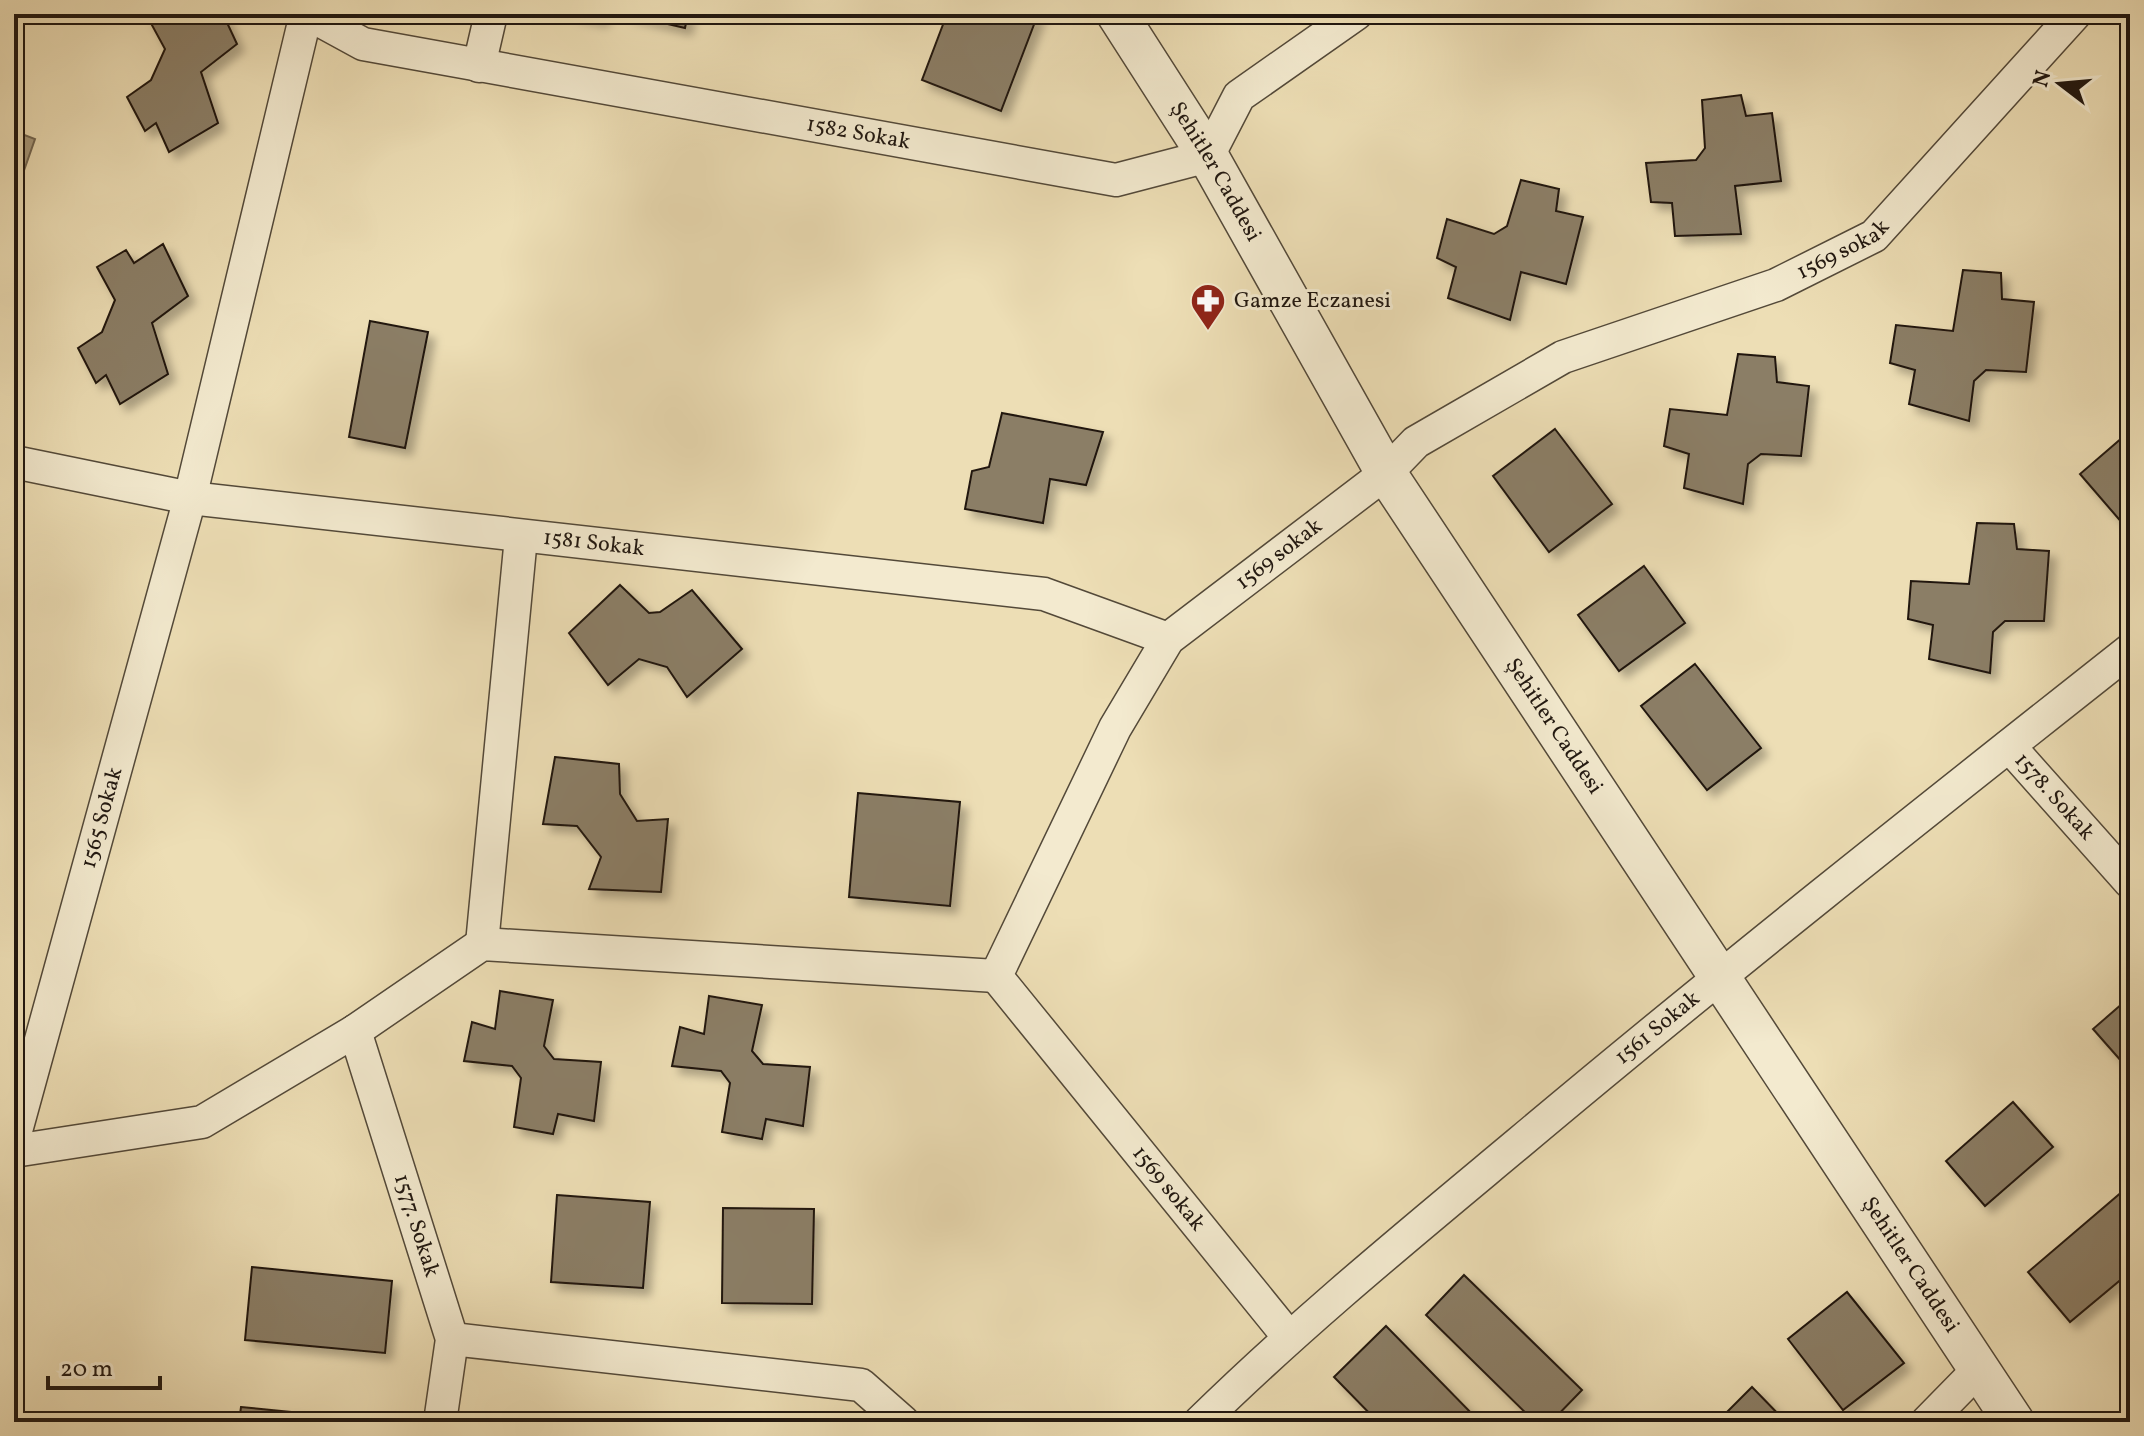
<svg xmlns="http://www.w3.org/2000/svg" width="2144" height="1436" font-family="Vollkorn,serif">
	<defs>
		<filter id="shadow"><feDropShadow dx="7" dy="7" stdDeviation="4" flood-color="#0004"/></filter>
	</defs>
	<rect width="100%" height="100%" fill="#eddeb5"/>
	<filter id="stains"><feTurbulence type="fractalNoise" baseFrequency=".0025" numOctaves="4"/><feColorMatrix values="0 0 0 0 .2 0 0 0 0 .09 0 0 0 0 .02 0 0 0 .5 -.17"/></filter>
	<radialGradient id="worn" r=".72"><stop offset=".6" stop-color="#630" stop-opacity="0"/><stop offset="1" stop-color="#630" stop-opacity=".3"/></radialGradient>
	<polygon fill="#a79a7d" stroke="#716651" stroke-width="2" points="14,131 35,139 14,199"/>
	<g fill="#8b7e66" stroke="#201710" stroke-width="2" filter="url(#shadow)">
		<polygon points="151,14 223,14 237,44 201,72 218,123 169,152 156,123 145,131 127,97 151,80 165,49 147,16"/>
		<polygon points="571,14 604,14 600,20"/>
		<polygon points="625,14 688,14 685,28"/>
		<polygon points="947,14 1038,14 1001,111 922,80"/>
		<polygon points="1741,95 1746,116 1772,113 1781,181 1735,186 1741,234 1675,236 1672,203 1651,202 1646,163 1696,160 1705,148 1702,100"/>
		<polygon points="1521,180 1559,189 1556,211 1583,217 1566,284 1521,272 1510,320 1448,298 1456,267 1437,258 1447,219 1494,234 1507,226"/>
		<polygon points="163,244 188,296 152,323 168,374 120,404 106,375 96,383 78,348 102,332 115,300 97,267 126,250 134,263"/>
		<polygon points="1963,270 2001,273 2002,299 2034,302 2026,372 1986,370 1974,381 1969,421 1909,404 1915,370 1890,363 1896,325 1953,331"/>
		<polygon points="370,321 428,332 405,448 349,437"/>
		<polygon points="1738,354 1775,357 1777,382 1809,386 1801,456 1761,454 1748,464 1743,504 1684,488 1689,454 1664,446 1670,409 1727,415"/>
		<polygon points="1002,413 1103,432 1086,485 1050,479 1043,523 965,509 972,471 989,467"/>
		<polygon points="1555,429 1612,504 1549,552 1493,476"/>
		<polygon points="2130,431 2130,532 2080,474"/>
		<polygon points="1977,523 2014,524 2017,549 2049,551 2044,621 2005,621 1993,632 1990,673 1929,659 1933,625 1908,619 1911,581 1969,584"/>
		<polygon points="1644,566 1685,623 1619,671 1578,615"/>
		<polygon points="620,585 649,613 660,612 692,590 742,649 687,697 667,667 639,659 608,685 569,633"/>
		<polygon points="1695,664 1761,748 1707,790 1641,706"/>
		<polygon points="555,757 619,764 620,794 637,821 668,819 661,892 589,889 601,857 577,826 543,824"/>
		<polygon points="858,793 960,802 950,906 849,897"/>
		<polygon points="500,991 553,1000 544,1046 554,1059 601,1062 594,1121 558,1114 553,1134 514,1127 521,1078 512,1066 464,1061 472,1022 495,1029"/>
		<polygon points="709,996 762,1005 752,1051 763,1064 810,1067 803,1126 766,1119 762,1139 722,1132 730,1083 721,1071 672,1066 680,1027 704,1034"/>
		<polygon points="2130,997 2130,1071 2093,1029"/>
		<polygon points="2013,1102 2053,1147 1985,1206 1946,1161"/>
		<polygon points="2130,1185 2130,1272 2070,1322 2028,1272"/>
		<polygon points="557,1195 650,1202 643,1288 551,1282"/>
		<polygon points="723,1208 814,1209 812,1304 722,1303"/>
		<polygon points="252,1267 392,1281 385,1353 245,1340"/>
		<polygon points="1464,1275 1582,1390 1551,1422 1535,1422 1426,1315"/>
		<polygon points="1847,1292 1904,1363 1843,1410 1788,1339"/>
		<polygon points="1386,1326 1480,1422 1378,1422 1334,1377"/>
		<polygon points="1752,1387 1786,1422 1717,1422"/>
		<polygon points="241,1407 381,1421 381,1422 239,1422"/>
		<polygon points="700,1413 774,1422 699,1422"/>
	</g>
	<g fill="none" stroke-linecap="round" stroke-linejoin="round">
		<defs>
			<g id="minor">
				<path id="s1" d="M308 14 363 44 1116 180 1208 156 1239 96 1356 14"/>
				<polyline points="479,66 491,14"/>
				<path id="s2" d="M14 462 190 498 1044 594 1168 639"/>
				<path id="s3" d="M2009 746 2130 882"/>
				<polyline points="482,944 521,537"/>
				<path id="s4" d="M355 1031 452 1339 440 1422"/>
				<path id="s5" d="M14 1138 190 498 306 14"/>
				<polyline points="14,1151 202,1122 355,1031 482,944 996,976"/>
				<path id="s6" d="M1288 1336 996 976 1115 728 1168 639 1386 473 1416 442 1563 357 1776 285 1874 236 2075 14"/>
				<polyline points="452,1339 861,1385 903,1422"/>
				<path id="s7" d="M1200 1422C1302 1322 1411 1233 1520 1142 1720 974 1925 812 2130 650"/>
				<polyline points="1927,1422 1977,1371"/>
			</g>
			<g id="tertiary">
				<path id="s8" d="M1117 14 1208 156 1386 473 2014 1422"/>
			</g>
		</defs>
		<use href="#minor" stroke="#534939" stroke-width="35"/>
		<use href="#tertiary" stroke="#534939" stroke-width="43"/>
		<use href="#minor" stroke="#f3eacf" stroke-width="32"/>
		<use href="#tertiary" stroke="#f3eacf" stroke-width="40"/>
	</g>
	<defs>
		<symbol id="pharmacy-pin" viewBox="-11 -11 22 30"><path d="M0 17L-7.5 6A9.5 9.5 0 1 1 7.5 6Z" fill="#8f2418" stroke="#f3eacf"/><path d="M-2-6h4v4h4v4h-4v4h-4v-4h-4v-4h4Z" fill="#fff"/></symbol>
	</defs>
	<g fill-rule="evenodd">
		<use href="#pharmacy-pin" x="1188" y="281" width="40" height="54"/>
	</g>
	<g text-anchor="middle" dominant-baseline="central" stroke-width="6" stroke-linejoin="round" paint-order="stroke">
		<g font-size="22" fill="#201710" stroke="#f3eacf">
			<text stroke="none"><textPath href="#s1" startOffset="566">1582 Sokak</textPath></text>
			<text stroke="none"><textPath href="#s8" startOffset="186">Şehitler Caddesi</textPath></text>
			<text stroke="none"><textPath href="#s6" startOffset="1630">1569 sokak</textPath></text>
			<text stroke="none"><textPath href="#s2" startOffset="586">1581 Sokak</textPath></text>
			<text stroke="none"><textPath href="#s6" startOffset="982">1569 sokak</textPath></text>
			<text stroke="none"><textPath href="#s8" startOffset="836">Şehitler Caddesi</textPath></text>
			<text stroke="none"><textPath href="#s3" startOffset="68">1578. Sokak</textPath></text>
			<text stroke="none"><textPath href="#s5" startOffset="332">1565 Sokak</textPath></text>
			<text stroke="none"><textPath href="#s7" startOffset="604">1561 Sokak</textPath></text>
			<text transform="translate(1168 1189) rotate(51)">1569 sokak</text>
			<text stroke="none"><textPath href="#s4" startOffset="204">1577. Sokak</textPath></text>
			<text stroke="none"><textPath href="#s8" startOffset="1482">Şehitler Caddesi</textPath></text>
		</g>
		<g font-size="22" fill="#201710" stroke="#f3eacf" text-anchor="start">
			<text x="1234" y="301">Gamze Eczanesi</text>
		</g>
	</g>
	<rect width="2144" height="1436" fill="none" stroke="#eddeb5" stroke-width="48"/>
	<rect x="16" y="16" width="2112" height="1404" fill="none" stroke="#201710" stroke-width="4"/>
	<rect x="24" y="24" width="2096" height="1388" fill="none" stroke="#201710" stroke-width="2"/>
	<g transform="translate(2060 84) rotate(286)" stroke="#f3eacf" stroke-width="6" paint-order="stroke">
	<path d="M0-6L14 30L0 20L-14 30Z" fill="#201710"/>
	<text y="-12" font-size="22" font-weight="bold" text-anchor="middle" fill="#201710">N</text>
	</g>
	<path d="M48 1376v12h112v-12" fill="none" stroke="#201710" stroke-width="4"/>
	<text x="60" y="1376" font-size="24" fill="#201710" stroke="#f3eacf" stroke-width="6" paint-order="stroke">20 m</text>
	<rect width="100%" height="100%" filter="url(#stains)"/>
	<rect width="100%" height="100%" fill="url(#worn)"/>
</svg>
